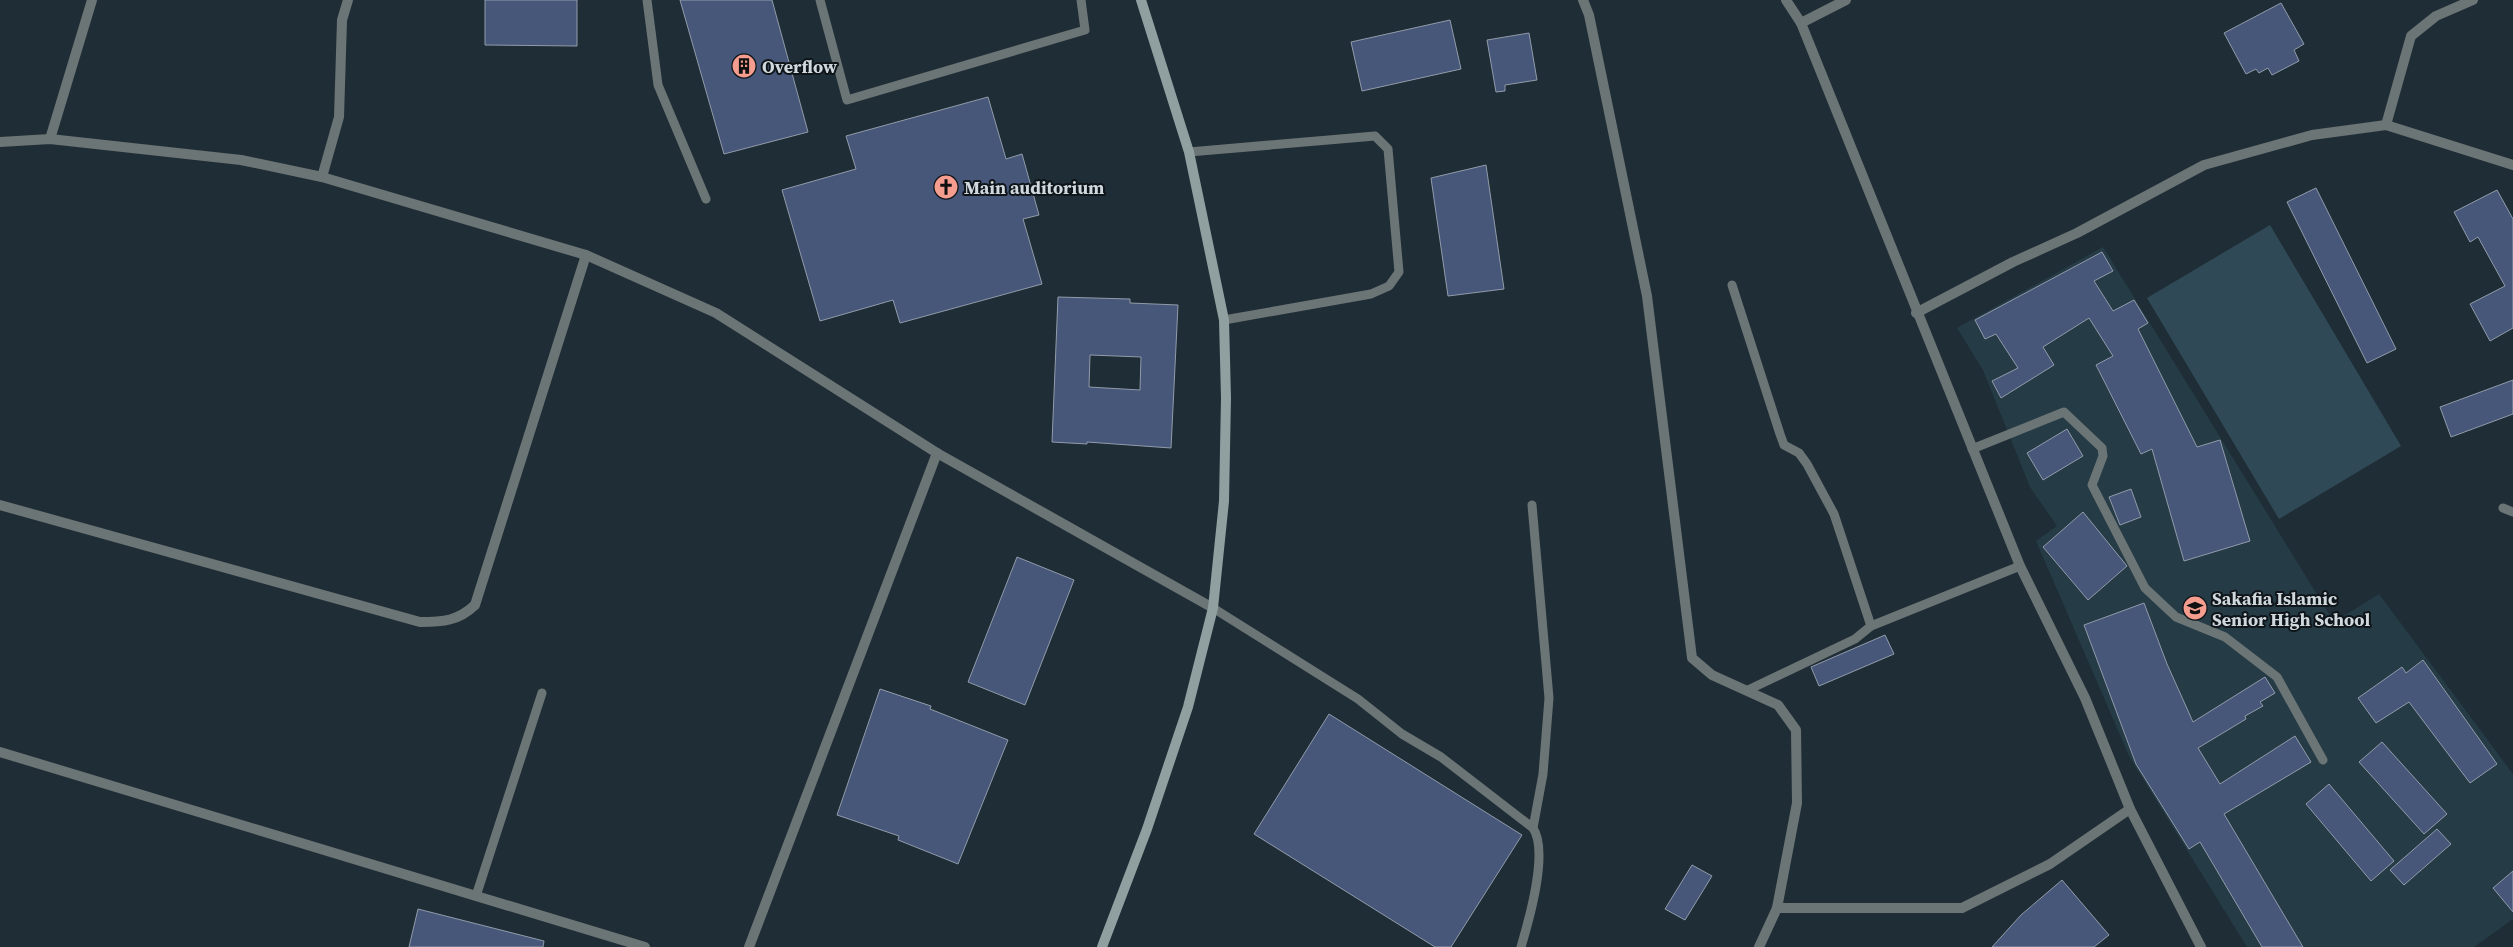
<svg xmlns="http://www.w3.org/2000/svg" width="2513" height="947" font-family="'Source Serif 4',serif">
	<rect width="100%" height="100%" fill="#1f2e36"/>
	<polygon fill="#253b46" points="2103,247 2334,622 2379,594 2513,774 2513,919 2474,947 2247,947 2130,758 2036,541 2057,526 2030,487 1983,370 1957,328"/>
	<polygon fill="#304956" points="2270,225 2401,446 2279,519 2147,298"/>
	<g fill="#46577a" stroke="#929baa" fill-rule="evenodd">
		<polygon points="485,0 577,0 577,46 485,45"/>
		<polygon points="680,0 772,0 808,132 724,154"/>
		<polygon points="2281,3 2304,44 2294,50 2299,61 2272,75 2268,68 2259,73 2256,69 2246,74 2224,33"/>
		<polygon points="1450,20 1461,69 1362,91 1351,42"/>
		<polygon points="1529,33 1537,80 1505,85 1505,91 1496,92 1487,40"/>
		<polygon points="988,97 1006,159 1022,154 1039,215 1023,219 1042,284 900,323 893,300 820,321 782,190 856,169 846,136"/>
		<polygon points="1486,165 1504,289 1448,296 1431,178"/>
		<polygon points="2316,188 2396,349 2367,363 2287,202"/>
		<polygon points="2497,190 2513,219 2513,328 2490,341 2470,304 2505,286 2478,237 2470,242 2454,212"/>
		<polygon points="2102,252 2113,271 2094,281 2113,311 2134,300 2148,323 2138,329 2197,447 2220,440 2250,541 2184,561 2152,449 2141,454 2096,365 2113,356 2089,318 2043,347 2054,365 2001,398 1992,381 2018,368 1996,334 1985,339 1975,320"/>
		<path d="M1058 297 1130 299V303L1178 305 1171 448 1087 442V444L1052 442ZM1090 355 1141 357 1140 390 1089 387Z"/>
		<polygon points="2513,380 2513,414 2451,437 2440,407"/>
		<polygon points="2067,429 2083,456 2043,480 2027,453"/>
		<polygon points="2131,489 2141,517 2120,525 2109,497"/>
		<polygon points="2083,512 2127,566 2088,600 2043,547"/>
		<polygon points="1017,557 1074,580 1025,705 968,682"/>
		<polygon points="2144,603 2167,664 2193,722 2265,677 2275,693 2260,702 2263,706 2245,716 2246,719 2198,748 2220,784 2295,736 2311,762 2224,814 2303,947 2262,947 2200,842 2189,849 2136,764 2084,625"/>
		<polygon points="1885,635 1894,654 1819,686 1811,667"/>
		<polygon points="2423,660 2497,764 2470,783 2409,702 2376,723 2358,698 2402,667 2406,673"/>
		<polygon points="880,689 931,706 930,709 1008,740 958,864 898,840 899,836 837,815"/>
		<polygon points="1329,714 1522,835 1451,947 1435,947 1254,834"/>
		<polygon points="2382,742 2447,814 2424,834 2359,762"/>
		<polygon points="2329,784 2394,861 2371,881 2306,804"/>
		<polygon points="2437,829 2451,844 2404,885 2390,870"/>
		<polygon points="1692,865 1712,876 1685,920 1665,909"/>
		<polygon points="2513,871 2513,912 2493,888"/>
		<polygon points="2062,880 2109,935 2094,947 1992,947 2021,915"/>
		<polygon points="418,909 544,941 543,947 409,947"/>
	</g>
	<g fill="none" stroke-linecap="round" stroke-linejoin="round">
		<g stroke="#6c7576" stroke-width="9">
			<polyline points="647,0 658,85 706,199"/>
			<polyline points="820,0 847,100 1085,30 1081,0"/>
			<polyline points="1189,152 1375,136 1388,149 1399,272 1389,286 1371,294 1224,320"/>
			<polyline points="1732,285 1780,434 1784,445 1799,453 1807,464 1834,514 1871,626 1855,639 1748,690"/>
			<polyline points="1972,449 2064,412 2102,448 2103,456 2092,485 2145,588 2176,617 2225,637 2277,677 2323,760"/>
			<polyline points="1532,505 1549,698 1543,774 1533,828"/>
			<polyline points="2503,508 2513,512"/>
			<path d="M1213 608 1358 699 1402 734 1441 757 1533 828C1549 852 1529 920 1521 947"/>
			<polyline points="1871,626 2020,566"/>
			<polyline points="476,896 542,693"/>
		</g>
		<g stroke="#6c7576" stroke-width="10">
			<polyline points="1583,0 1589,15 1647,296 1692,658 1712,675 1778,705 1796,730 1797,803 1777,908 1759,947"/>
			<polyline points="1786,0 1801,23 2020,566 2085,698 2130,809 2201,947"/>
			<polyline points="1801,23 1846,0"/>
			<polyline points="2386,125 2411,36 2436,16 2473,0"/>
			<polyline points="50,139 92,0"/>
			<polyline points="0,142 50,139 241,160 322,177 586,255 716,313 937,453 1213,608"/>
			<polyline points="322,177 339,117 342,20 348,0"/>
			<polyline points="1916,313 2013,262 2077,233 2204,165 2312,135 2386,125 2513,165"/>
			<path d="M0 505 420 622C443 622 458 621 475 605L586 255"/>
			<polyline points="0,752 645,947"/>
			<polyline points="1777,908 1962,908 2050,864 2130,809"/>
			<polyline points="749,947 937,453"/>
		</g>
		<polyline stroke="#909fa0" stroke-width="10" points="1102,947 1147,829 1188,707 1213,608 1224,501 1226,398 1224,320 1189,152 1141,0"/>
	</g>
	<defs>
		<symbol id="building-disc" viewBox="-11 -11 22 22"><circle r="9.5" fill="#f59d8f" stroke="#0f1519"/><path d="M-4-6H4V6H1V3H-1V6H-4ZM-2.5-4.3h1.7v1.8h-1.7ZM.8-4.3h1.7v1.8H.8ZM-2.5-1h1.7V.8h-1.7ZM.8-1h1.7V.8H.8Z" fill="#111"/></symbol>
		<symbol id="church-disc" viewBox="-11 -11 22 22"><circle r="9.5" fill="#f59d8f" stroke="#0f1519"/><path d="M-1.2-6h2.4v3.5h3.3v2.4h-3.3V6h-2.4V-.1h-3.3v-2.4h3.3Z" fill="#111"/></symbol>
		<symbol id="school-disc" viewBox="-11 -11 22 22"><circle r="9.5" fill="#f59d8f" stroke="#0f1519"/><path d="M0-5L7-2L0 1L-7-2ZM-4 1L0 2.5L4 1V4Q0 6-4 4Z" fill="#111"/></symbol>
	</defs>
	<g fill-rule="evenodd">
		<use href="#building-disc" x="730" y="52" width="28" height="28"/>
		<use href="#church-disc" x="932" y="173" width="28" height="28"/>
		<use href="#school-disc" x="2181" y="594" width="28" height="28"/>
	</g>
	<g text-anchor="middle" dominant-baseline="central" stroke-width="4" stroke-linejoin="round" paint-order="stroke">
		<g font-size="18" font-weight="bold" fill="#d0d9de" stroke="#0f1519" text-anchor="start">
			<text x="762" y="66">Overflow</text>
			<text x="964" y="187">Main auditorium</text>
			<text x="2212" y="598">Sakafia Islamic<tspan x="2212" dy="21">Senior High School</tspan></text>
		</g>
	</g>
</svg>
